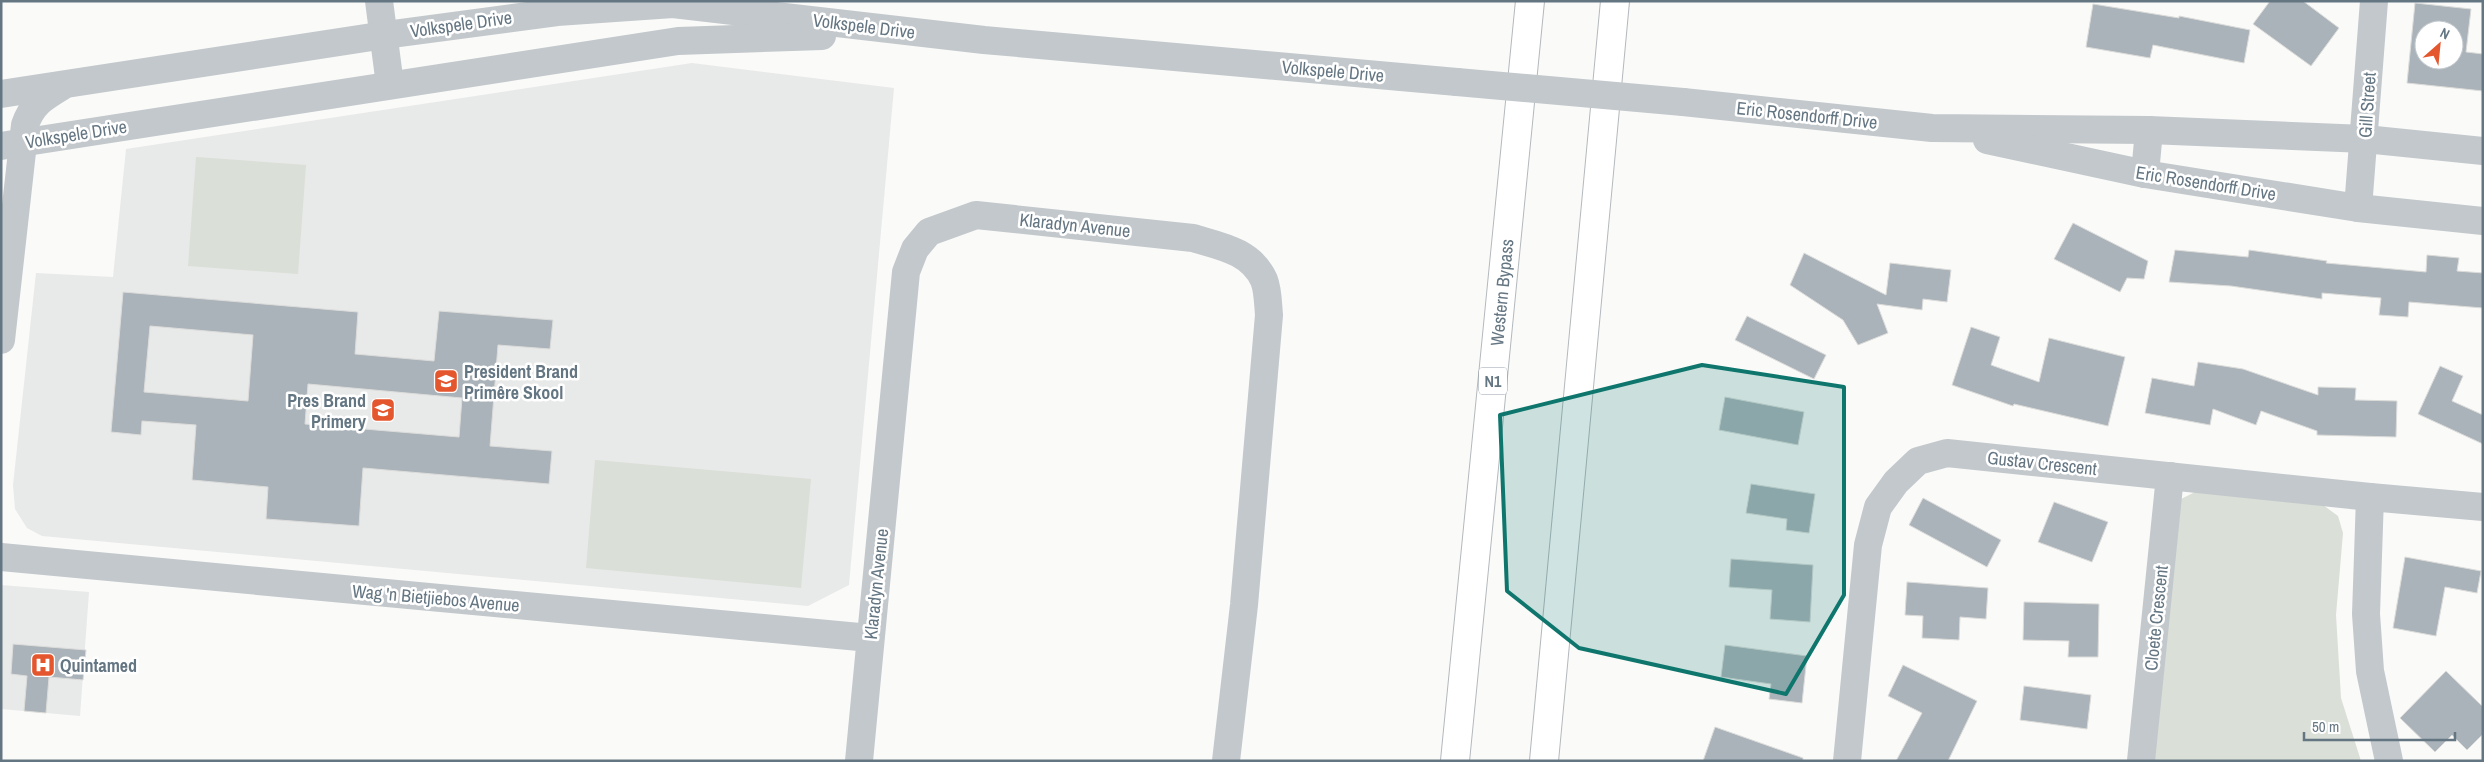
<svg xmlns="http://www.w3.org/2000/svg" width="2484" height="762" font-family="'Archivo Narrow',sans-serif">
	<rect width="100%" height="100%" fill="#fafaf8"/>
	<g fill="#e8e9e9">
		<polygon points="692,63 894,88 849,585 808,606 42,536 27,528 15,509 13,485 36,273 113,277 126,149"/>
		<polygon points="1,585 89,592 80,716 1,709"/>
	</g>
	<g fill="#dadfd7">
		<polygon points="196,157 306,165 298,274 188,266"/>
		<polygon points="595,460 811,479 801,588 586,568"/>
		<polygon points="2195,492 2323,505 2338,516 2343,533 2336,615 2341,698 2361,761 2146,761 2177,501"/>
	</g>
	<g fill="#aab3b9" stroke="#dcdcda" fill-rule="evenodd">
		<polygon points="2270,1 2303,1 2339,28 2311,66 2253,24"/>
		<path d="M2415 3 2471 9 2466 52 2483 54V91L2407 83ZM2424 30H2454V60H2424Z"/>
		<polygon points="2093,4 2179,18 2179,16 2250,30 2244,63 2153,45 2150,58 2086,47"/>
		<polygon points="2073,223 2148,261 2144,279 2127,278 2120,292 2054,259"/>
		<polygon points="2175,250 2248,257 2249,250 2327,261 2326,263 2426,272 2427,255 2459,258 2457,271 2483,273 2483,308 2409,302 2408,317 2379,315 2381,298 2322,293 2322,299 2231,286 2169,282"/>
		<polygon points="1804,253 1886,295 1890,263 1951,270 1947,302 1923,299 1922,310 1877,304 1888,333 1858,345 1843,320 1790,285"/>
		<path d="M123 292 358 312 355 354 434 361 439 311 553 320 550 349 498 345 490 446 552 451 549 484 363 468 359 526 266 519 268 487 192 480 196 425 142 421 141 435 111 432ZM150 326 253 335 248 401 144 392ZM308 384 462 398 459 437 305 424Z"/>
		<polygon points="1747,316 1826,355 1814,379 1735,340"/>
		<polygon points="1971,327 2000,337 1991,365 2039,382 2049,338 2125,357 2108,426 2014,404 2013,406 1952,385"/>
		<polygon points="2198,362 2243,369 2318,395 2318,387 2356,388 2355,400 2397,401 2396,437 2317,435 2317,431 2261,411 2256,425 2213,409 2210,425 2145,413 2152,378 2194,386"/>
		<polygon points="2440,366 2463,376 2452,401 2483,415 2483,444 2418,414"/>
		<polygon points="1725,397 1804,412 1798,445 1719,430"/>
		<polygon points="1751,484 1815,494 1809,533 1786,530 1787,519 1746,513"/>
		<polygon points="1923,498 2001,540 1987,567 1909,525"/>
		<polygon points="2054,502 2108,522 2092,562 2038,542"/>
		<polygon points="2405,557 2481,571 2477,593 2445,587 2436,636 2393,628"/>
		<polygon points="1731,559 1813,565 1810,622 1770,619 1772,590 1729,587"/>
		<polygon points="1907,582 1988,588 1986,619 1960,617 1959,640 1922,638 1923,616 1905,615"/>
		<polygon points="2024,602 2099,604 2098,657 2068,657 2069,641 2023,640"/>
		<polygon points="13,644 86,650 83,680 49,677 46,713 24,711 27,676 11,674"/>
		<polygon points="1725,645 1807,656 1802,703 1769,699 1771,684 1721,677"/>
		<polygon points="1903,665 1977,701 1948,761 1896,761 1922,713 1888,696"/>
		<polygon points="2446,671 2483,707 2483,734 2467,750 2452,735 2435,752 2400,718"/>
		<polygon points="2024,686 2091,695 2087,729 2020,720"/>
		<polygon points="1715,727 1803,758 1803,761 1703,761"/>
	</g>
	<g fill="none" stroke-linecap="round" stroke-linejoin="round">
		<defs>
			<g id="highway">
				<path id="s1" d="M1455 761 1530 1"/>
				<polyline points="1544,761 1615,1"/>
			</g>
		</defs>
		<use href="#highway" stroke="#b4b9bd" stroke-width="30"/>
		<g stroke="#c3c8cc" stroke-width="28">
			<polyline points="379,1 390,85"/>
			<polyline points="1,94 385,35 557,12 673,4 984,40 1457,82"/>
			<polyline points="1683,102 1932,128 2149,130 2365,139 2483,151"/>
			<polyline points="1987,140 2145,174 2358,208 2483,221"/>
			<polyline points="1,146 678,41 822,36"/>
			<polyline points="2145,174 2149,130"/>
			<polyline points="2358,208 2374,1"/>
			<path d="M1 340 25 125C32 104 43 98 61 87"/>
			<polyline points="2370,497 2366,614 2370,671 2389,761"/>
			<polyline points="1,557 870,638"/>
			<path d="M859 761 906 272 915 249 929 232 976 215 1193 238C1220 246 1251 251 1264 280 1268 290 1268 304 1269 315L1244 605 1226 761"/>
			<polyline points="1847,761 1868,545 1878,507 1896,482 1918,461 1947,453 2370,497 2483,507"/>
			<polyline points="2141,761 2170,476"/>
		</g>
		<use href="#highway" stroke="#fff" stroke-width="28"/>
		<polyline stroke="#c3c8cc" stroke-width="28" points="1457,82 1683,102"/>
	</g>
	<path fill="#0f766e" fill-opacity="0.2" stroke="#0f766e" stroke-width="4" stroke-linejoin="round" d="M1702 365 1844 387V595L1786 694 1579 648 1507 591 1500 415Z"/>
	<defs>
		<symbol id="school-square" viewBox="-11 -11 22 22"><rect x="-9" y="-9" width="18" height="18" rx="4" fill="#e4572e" stroke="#fff"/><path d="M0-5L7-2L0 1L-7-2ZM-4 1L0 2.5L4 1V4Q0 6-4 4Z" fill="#fff"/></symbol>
		<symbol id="hospital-square" viewBox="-11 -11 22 22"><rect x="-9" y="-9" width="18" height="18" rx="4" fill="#e4572e" stroke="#fff"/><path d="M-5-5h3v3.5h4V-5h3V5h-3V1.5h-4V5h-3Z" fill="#fff"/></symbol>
	</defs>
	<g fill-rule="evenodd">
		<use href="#school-square" x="432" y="367" width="28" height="28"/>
		<use href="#school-square" x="369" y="396" width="28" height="28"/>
		<use href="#hospital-square" x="29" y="651" width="28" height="28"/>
	</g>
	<g text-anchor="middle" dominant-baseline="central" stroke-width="5" stroke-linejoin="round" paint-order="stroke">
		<rect fill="#fff" stroke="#939fa8" stroke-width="1" x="1479" y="367.5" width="28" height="27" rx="4"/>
		<g font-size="16" font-weight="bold" fill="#657683">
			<text x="1493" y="381">N1</text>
		</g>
		<g font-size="18" fill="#657683" stroke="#fff">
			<text transform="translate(461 24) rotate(-8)">Volkspele Drive</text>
			<text transform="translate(864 26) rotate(7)">Volkspele Drive</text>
			<text transform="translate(1333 71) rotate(5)">Volkspele Drive</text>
			<text transform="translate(2367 105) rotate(-86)">Gill Street</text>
			<text transform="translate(1807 115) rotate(6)">Eric Rosendorff Drive</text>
			<text transform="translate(76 134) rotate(-9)">Volkspele Drive</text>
			<text transform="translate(2206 183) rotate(9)">Eric Rosendorff Drive</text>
			<text transform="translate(1075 225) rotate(6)">Klaradyn Avenue</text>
			<text stroke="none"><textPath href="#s1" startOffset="471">Western Bypass</textPath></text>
			<text transform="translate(2042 463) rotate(6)">Gustav Crescent</text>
			<text transform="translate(876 584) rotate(-84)">Klaradyn Avenue</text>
			<text transform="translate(436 598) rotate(5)">Wag 'n Bietjiebos Avenue</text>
			<text transform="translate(2156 618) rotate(-84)">Cloete Crescent</text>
		</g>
		<g font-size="18" font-weight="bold" fill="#657683" stroke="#fff" text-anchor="start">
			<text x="464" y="371">President Brand<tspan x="464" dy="21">Primêre Skool</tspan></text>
			<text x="366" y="400" text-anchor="end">Pres Brand<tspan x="366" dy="21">Primery</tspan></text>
			<text x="60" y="665">Quintamed</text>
		</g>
	</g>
	<rect width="2484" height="762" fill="none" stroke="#657683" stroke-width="5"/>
	<g transform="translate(2439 45) rotate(27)"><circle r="24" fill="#ffffff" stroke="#c1c8cd"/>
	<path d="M0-4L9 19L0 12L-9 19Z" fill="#e4572e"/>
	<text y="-8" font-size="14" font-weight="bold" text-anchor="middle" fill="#657683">N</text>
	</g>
	<path d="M2304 732v8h151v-8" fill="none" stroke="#657683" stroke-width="2.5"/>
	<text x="2312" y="732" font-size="15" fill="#657683" stroke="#ffffff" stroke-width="4" paint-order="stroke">50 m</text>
</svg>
